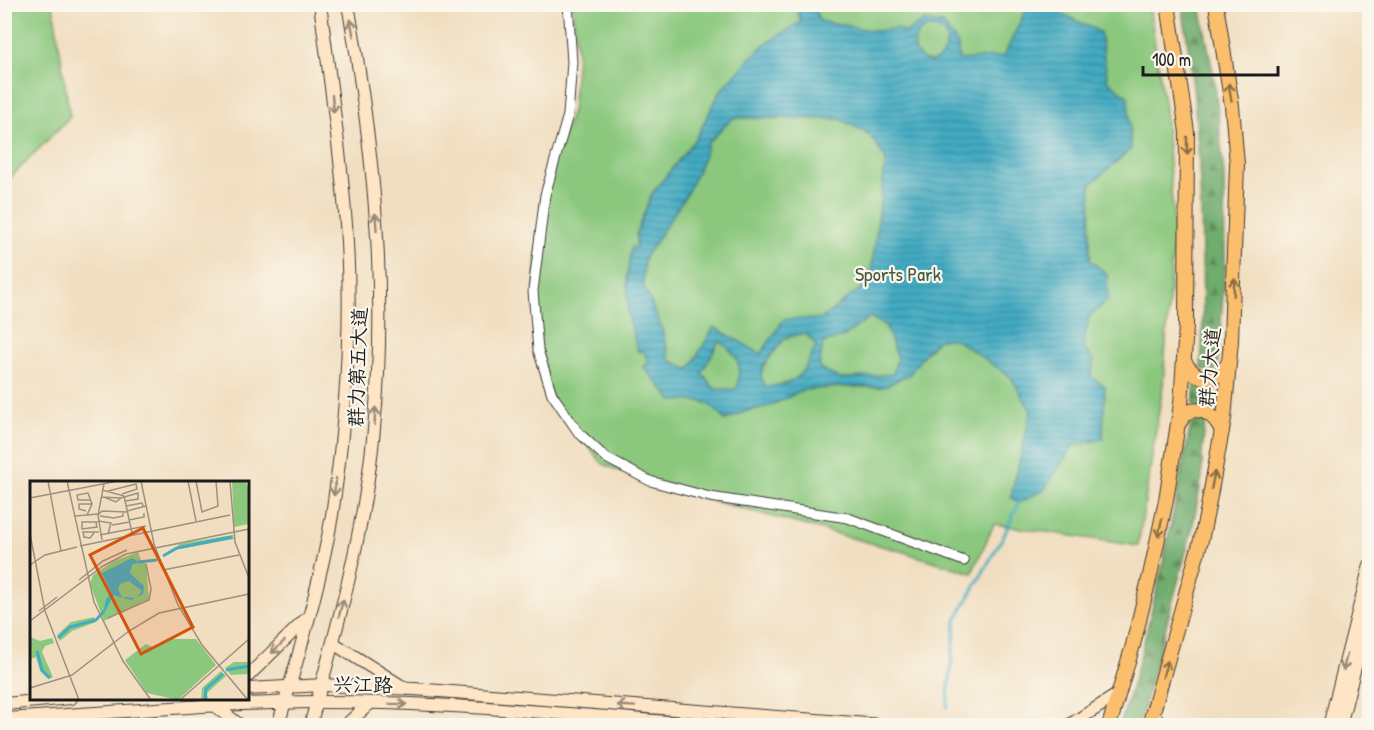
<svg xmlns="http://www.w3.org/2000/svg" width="1374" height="730" font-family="'Patrick Hand','LXGW WenKai TC',sans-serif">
	<defs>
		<pattern id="forest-firs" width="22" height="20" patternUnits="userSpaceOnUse" patternTransform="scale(1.5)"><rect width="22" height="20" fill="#70ac6d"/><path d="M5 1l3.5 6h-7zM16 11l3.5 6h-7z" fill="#5b8b59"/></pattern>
		<pattern id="water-rules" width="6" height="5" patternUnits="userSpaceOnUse" patternTransform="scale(1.5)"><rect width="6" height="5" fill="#43abc2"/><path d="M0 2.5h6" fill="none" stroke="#378a9d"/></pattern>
	</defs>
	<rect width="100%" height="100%" fill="#fbf7ec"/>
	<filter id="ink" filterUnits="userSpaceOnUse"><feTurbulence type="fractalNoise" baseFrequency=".0167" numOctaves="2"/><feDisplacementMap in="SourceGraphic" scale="12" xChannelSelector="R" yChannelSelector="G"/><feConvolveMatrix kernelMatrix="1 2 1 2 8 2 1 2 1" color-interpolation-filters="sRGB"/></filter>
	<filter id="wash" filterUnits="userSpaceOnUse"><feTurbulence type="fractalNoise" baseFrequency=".008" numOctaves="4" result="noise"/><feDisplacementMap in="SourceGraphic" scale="24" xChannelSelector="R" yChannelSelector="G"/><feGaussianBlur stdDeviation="1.35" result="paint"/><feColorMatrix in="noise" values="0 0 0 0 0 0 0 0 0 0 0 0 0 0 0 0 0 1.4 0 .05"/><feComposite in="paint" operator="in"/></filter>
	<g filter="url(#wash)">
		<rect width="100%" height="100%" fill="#f1dec0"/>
		<g fill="url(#forest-firs)" stroke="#466444" stroke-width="1.5">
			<path d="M1182 5H1200L1215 84 1224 175 1225 267 1218 364 1215 371 1209 372 1201 368C1204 330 1203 292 1202 254 1201 170 1196 87 1182 5Z"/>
			<polygon points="1198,381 1206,385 1215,384 1212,409 1193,406 1195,382"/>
			<polygon points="1192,419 1202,420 1205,423 1202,454 1202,476 1192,530 1139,725 1120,725 1139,662 1162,568"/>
		</g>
		<g fill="#8bc87e" stroke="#54724d" stroke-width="1.5">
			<polygon points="5,4 53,5 70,117 8,180 5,238"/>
			<polygon points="572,5 1149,5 1165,110 1174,229 1163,385 1138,546 994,524 972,573 901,551 650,484 603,464 554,406 535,353 535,274 543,187 572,111 577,55"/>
		</g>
		<path fill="url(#water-rules)" stroke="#30646f" stroke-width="1.5" fill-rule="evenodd" d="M796 5H814L819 21 876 31 896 28 905 33 923 21 943 24 958 45 959 60 1004 56 1028 5H1044L1100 32 1108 81 1128 97 1131 149 1091 184 1090 260 1107 274 1108 300 1089 317 1083 348 1094 360 1091 377 1105 386 1103 439 1073 446 1044 490 1019 503 1011 497 1031 411 1011 377 955 339H939L924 354 910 374 884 387H842L803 390 770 406 747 411 725 420C708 398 699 400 673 401L643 366 650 363 642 350 638 352 628 315 627 277 631 247H636V234L651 195 696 138 721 90 763 45 801 22ZM926 28C968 25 936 87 915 50 913 40 916 33 926 28ZM733 118 840 119 869 134 886 159 870 281 821 319H784L761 354 714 327 689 370 670 360 661 326 643 284 644 259 686 195 701 164 708 143ZM870 317 886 326 897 358 893 374 840 379 819 368 823 343 843 337ZM805 333 816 345C802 374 801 384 765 387L761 376 763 366 785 338ZM719 341C741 356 741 365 737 389H715L702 373Z"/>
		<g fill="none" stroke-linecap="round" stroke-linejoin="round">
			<polyline stroke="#43abc2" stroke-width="3" points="947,707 956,620 1004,535 1020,500"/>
		</g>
	</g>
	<g filter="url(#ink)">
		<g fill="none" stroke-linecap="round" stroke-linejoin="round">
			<defs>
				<polyline id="minor" points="568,4 572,62 568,115 545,195 533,291 538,350 552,394 578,432 606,458 650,481 710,497 848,518 964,561"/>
				<g id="secondary">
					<polyline points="333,643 406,689"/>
					<polyline points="248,676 307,618"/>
					<polyline points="248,689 323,685 414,689 894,726"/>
					<polyline points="4,704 71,698"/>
					<polyline points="215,706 241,726"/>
					<polyline points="1153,713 1161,726"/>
					<path d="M4 719C108 713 213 703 317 702 452 702 586 716 720 726"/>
					<path d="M278 726C298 656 320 586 332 515 348 408 354 296 343 189 337 127 328 66 320 4"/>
					<path d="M310 726C337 629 365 529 374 429 388 286 373 145 348 4"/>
					<polyline points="345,726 369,704"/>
					<polyline points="1068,726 1117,695"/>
					<polyline points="1329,726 1370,565"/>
					<polyline points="1340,726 1370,608"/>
				</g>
				<g id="primary">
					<path d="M1184 361C1195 381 1217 385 1228 363"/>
					<path d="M1179 423 1187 412C1204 406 1215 416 1222 431"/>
					<polyline points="1109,726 1133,645 1151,571 1166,500 1181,404 1186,326 1187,132 1168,4"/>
					<polyline points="1149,726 1201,540 1208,507 1224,419 1231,341 1237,164 1232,106 1216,4"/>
				</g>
			</defs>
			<use href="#minor" stroke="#3c3935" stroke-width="11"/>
			<use href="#secondary" stroke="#3c3935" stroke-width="14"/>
			<use href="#primary" stroke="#3c3935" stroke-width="16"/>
			<use href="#minor" stroke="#fff" stroke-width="9"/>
			<use href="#secondary" stroke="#fde5c5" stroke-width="12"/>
			<use href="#primary" stroke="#fabe6d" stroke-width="14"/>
		</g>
		<defs><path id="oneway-shaft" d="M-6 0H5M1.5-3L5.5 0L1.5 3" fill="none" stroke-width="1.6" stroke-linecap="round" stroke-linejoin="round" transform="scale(1.5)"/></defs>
		<g stroke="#988b79">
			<use href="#oneway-shaft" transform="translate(352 28) rotate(-100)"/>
			<use href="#oneway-shaft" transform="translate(333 104) rotate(83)"/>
			<use href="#oneway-shaft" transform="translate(376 222) rotate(-94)"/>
			<use href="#oneway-shaft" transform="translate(375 416) rotate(-87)"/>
			<use href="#oneway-shaft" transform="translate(335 487) rotate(97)"/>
			<use href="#oneway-shaft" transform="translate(341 608) rotate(-76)"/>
			<use href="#oneway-shaft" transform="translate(278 647) rotate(136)"/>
			<use href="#oneway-shaft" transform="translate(1345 662) rotate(104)"/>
			<use href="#oneway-shaft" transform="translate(398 704) rotate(1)"/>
			<use href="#oneway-shaft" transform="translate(626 706) rotate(-176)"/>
		</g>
		<g stroke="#8b6d44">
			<use href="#oneway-shaft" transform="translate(1230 92) rotate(-99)"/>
			<use href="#oneway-shaft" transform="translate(1187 146) rotate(90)"/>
			<use href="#oneway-shaft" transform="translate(1234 287) rotate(-88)"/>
			<use href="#oneway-shaft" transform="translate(1213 480) rotate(-79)"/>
			<use href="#oneway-shaft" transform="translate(1160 528) rotate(102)"/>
			<use href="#oneway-shaft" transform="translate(1165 669) rotate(-74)"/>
		</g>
	</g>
	<g text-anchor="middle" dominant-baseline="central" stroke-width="4.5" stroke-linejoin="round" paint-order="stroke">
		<g font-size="20" fill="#43583e" stroke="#fbf7ec">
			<text x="898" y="273">Sports Park</text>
		</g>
		<g font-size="20" fill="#1c1c1c" stroke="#fbf7ec">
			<text transform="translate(357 367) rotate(-88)">群力第五大道</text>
			<text transform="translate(1209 367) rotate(-85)">群力大道</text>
			<text transform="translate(363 684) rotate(1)">兴江路</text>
		</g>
	</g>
	<g transform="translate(30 481)">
		<rect width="219" height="219" fill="#f1dec0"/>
		<path d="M202 0H215L219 9V43L204 46ZM203 54 204 58 150 68 148 63ZM108 71 112 82H116L119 118 74 140 60 103 63 94 84 80ZM64 136 66 141 42 150 30 160 27 154 41 141ZM0 156 10 160 22 157 24 162 15 165 12 171 23 196 18 198 10 190 6 176 0 178ZM141 158H166L186 184 148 219 117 212 95 179 116 163 123 166ZM204 181H219V193L201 194 195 187ZM191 190 196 195 177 212 178 219H171L172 207Z" fill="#8bc87e"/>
		<path d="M102 77 109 81 102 84 100 92 114 105 113 113 101 119 83 114 76 129 73 132 76 118 82 113 72 92ZM99 100 112 110 106 117 92 116 88 108 90 103Z" fill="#43abc2" fill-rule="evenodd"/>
		<path fill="none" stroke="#43abc2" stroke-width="3" d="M133 75 147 67 202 56M108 81 127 79M28 157 40 146 66 139 74 130M7 170 12 189 20 197M196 189 219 185M175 219 176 208 193 193"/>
		<path fill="none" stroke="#9c907e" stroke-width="1.5" d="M18 0 31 70M37 0 64 121 93 180 121 219M111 0 124 63 148 124 172 164 218 219M158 0 166 40M166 0 172 31 188 25 186 0M200 0 205 61 219 97M72 9 94 15 102 52M78 10 106 3 107 8 92 13M71 16 91 17 108 12V18L95 20M74 16 86 21 91 17M0 17 88 0M61 19H48L47 14 58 12 62 23M96 25 112 22 113 25M56 30 49 28V23H62L57 34M97 30 116 25M68 34 72 30 97 31M45 35 68 33M70 35 84 37 93 35V32M99 39 114 36V32M68 40 81 42 78 53M66 42 67 46 52 48V41H68M82 44 100 41M64 52 60 57 54 56 53 51H69M0 53 15 130 49 219M70 54 116 45M72 59 68 34 74 3M50 65 200 34M0 84 15 74 47 66M133 89 209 74M49 99 73 80 97 69M9 130 27 116M78 137 119 119 121 108 116 83M0 140 73 85 96 73 219 48M0 207 42 194 99 150 129 132 219 113M150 219 219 158"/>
		<path fill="#d4530e" fill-opacity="0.15" stroke="#d4530e" stroke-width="3" d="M113 47 163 146 111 173 60 74Z"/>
		<rect width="219" height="219" fill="none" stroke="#1c1c1c" stroke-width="3"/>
	</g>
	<rect width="1374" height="730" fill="none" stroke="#fbf7ec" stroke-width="24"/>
	<path d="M1143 66v9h135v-9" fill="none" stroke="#1c1c1c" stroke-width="3"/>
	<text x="1152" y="66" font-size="18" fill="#1c1c1c" stroke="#fbf7ec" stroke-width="4.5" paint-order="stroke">100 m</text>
</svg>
